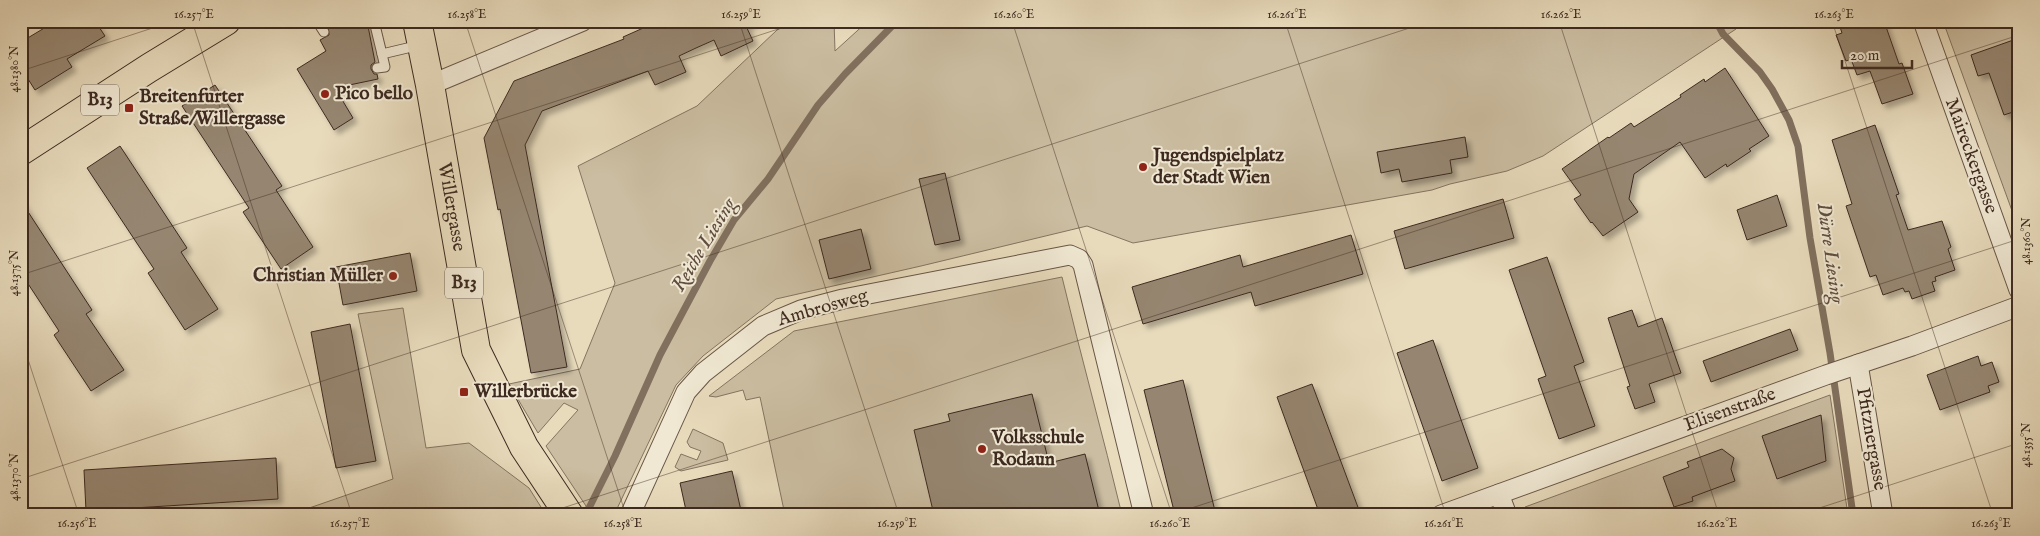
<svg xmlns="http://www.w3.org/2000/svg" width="2040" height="536" font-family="'IM FELL English',serif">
	<defs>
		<filter id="shadow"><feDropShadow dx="4.5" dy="4.5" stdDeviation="2.5" flood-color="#0004"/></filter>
	</defs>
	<rect width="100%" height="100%" fill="#e8dbbc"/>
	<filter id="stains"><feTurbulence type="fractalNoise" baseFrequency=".004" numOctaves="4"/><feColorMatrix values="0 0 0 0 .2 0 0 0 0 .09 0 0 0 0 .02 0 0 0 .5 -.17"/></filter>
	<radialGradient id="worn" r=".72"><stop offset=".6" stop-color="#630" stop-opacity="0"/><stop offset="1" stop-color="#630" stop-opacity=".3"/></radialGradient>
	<g fill="#cbbda1" stroke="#847460">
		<polygon points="794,21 834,21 835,51 868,21 1743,21 1736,29 1543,156 1507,171 1450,184 1432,190 1133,243 1087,226 921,266 776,299 703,356 676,385 614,515 592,515 546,446 578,410 564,403 538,433 509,384 580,369 615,283 578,166 697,106 777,30"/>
		<polygon points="1943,21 2019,21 2019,230"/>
		<path d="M1062 277C1081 357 1103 435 1122 515H785L760 397 746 400 743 390 716 397 709 396 794 331Z"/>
		<polygon points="403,308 426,448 469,443 529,488 546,515 289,515 393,479 358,314"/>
		<polygon points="1830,395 1848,515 1528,515 1525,507"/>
		<polygon points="693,429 723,443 728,460 681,471 675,467 681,454 697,460 701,451 690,447 687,442"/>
	</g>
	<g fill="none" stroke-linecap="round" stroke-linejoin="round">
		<g stroke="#81705e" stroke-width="7">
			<polyline points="1716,21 1723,34 1760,72 1772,89 1789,120 1798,146 1810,238 1830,353 1853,515"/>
			<polyline points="582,515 589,508 615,456 660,355 710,261 734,220 768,179 818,105 845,74 897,21"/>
		</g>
	</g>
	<g fill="#968671" stroke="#3d2a20" filter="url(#shadow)">
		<polygon points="56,21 95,21 105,36 67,59 72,67 35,90 21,68 21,42"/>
		<polygon points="332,21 367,21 375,62 371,65 371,69 374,74 377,74 378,79 335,88 353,118 334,130 297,69 326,51 320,40 329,35 328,27"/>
		<polygon points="659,21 756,21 746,26 753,41 721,56 714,40 696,48 679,56 686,72 655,85 648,71 542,111 525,145 567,367 531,373 500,209 498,210 484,138 514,81 624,39 623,37"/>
		<polygon points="1838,21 1884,21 1899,64 1902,63 1913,94 1882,104 1870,71 1857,75 1851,59 1846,61 1836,35 1842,33"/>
		<polygon points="2019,38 2019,110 2004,115 1989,73 1978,76 1971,55"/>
		<polygon points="1725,68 1769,136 1749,149 1751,151 1727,167 1726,164 1705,178 1680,142 1634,174 1629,199 1638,212 1603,236 1592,222 1591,223 1574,199 1581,195 1562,169 1608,137 1609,138 1631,123 1634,127 1681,97 1680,95 1704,79 1705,82"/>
		<polygon points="215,85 282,186 276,190 313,247 281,269 243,212 249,208 182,106"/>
		<polygon points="1875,125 1899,194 1896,195 1908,230 1942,221 1951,247 1948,249 1955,270 1935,277 1936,281 1932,282 1935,291 1912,299 1909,291 1905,292 1903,288 1883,295 1876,275 1870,277 1846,206 1852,204 1832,140"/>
		<polygon points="1465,137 1468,157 1450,160 1452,173 1402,182 1399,169 1381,173 1377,152"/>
		<polygon points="120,146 187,248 181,252 218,309 185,330 148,273 154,269 87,168"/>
		<polygon points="945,173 960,240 935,245 919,179"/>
		<polygon points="1777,195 1787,226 1747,240 1737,210"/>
		<polygon points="1503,199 1514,238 1405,269 1394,231"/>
		<polygon points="21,201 92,310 86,314 124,370 91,391 54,335 59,331 21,273"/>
		<polygon points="861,229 871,269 829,279 819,240"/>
		<polygon points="1351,235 1363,274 1255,306 1251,292 1143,324 1132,287 1240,255 1243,267"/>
		<polygon points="410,253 417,291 343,305 336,267"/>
		<polygon points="1547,257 1584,362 1574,366 1595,426 1559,439 1538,379 1546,376 1509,270"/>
		<polygon points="1632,310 1638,327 1662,318 1681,373 1649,384 1655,402 1635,409 1627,387 1630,386 1608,318"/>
		<polygon points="350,324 376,461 336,468 311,332"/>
		<polygon points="1790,329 1798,350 1711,382 1703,361"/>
		<polygon points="1433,340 1478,468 1442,481 1397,353"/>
		<polygon points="1978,356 1981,366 1992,362 1999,382 1988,386 1990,392 1940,410 1927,375"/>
		<polygon points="1183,380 1198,442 1216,515 1175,515 1144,390"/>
		<polygon points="1312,384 1359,510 1346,515 1320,515 1277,397"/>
		<polygon points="1032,394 1049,463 1085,454 1100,515 934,515 914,430 950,421 948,414"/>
		<polygon points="1821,415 1826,461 1777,479 1762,436"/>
		<polygon points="1722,449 1734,458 1731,469 1735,481 1692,497 1693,501 1674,507 1663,477 1689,467 1687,462"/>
		<polygon points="276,458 278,499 86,511 84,470"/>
		<polygon points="732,471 742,515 687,515 680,483"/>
	</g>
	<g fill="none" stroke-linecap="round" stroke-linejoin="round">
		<defs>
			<g id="lane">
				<polyline points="317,21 324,32"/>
				<polyline points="374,21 382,54 420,45"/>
				<polyline points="377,68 385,67 382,54"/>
			</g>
			<g id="street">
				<polyline points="1923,21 2019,290"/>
				<polyline points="430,85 583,21"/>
				<polyline points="1858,364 1883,515"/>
				<polyline points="1499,494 1507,515"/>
				<polyline points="630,515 686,392 703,373 763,326 801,310 843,299 1070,255 1079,259 1083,265 1144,515"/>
				<polyline points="1441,515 1826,375 1912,346 2019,306"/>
			</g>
			<g id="primary">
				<path id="s1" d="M417 21 430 85 476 350 524 447 569 515"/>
				<polyline points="21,151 149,68 226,21"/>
			</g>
		</defs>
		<use href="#lane" stroke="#685647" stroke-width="11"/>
		<use href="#street" stroke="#685647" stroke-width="21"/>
		<use href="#primary" stroke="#3d2a20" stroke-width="30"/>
		<use href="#lane" stroke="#f0e8d3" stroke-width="9"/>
		<use href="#street" stroke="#f0e8d3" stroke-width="19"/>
		<use href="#primary" stroke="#e8dbbc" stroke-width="28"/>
	</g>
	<path fill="none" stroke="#3d2a20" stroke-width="1" stroke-opacity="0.45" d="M192 21 352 515M465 21 626 515M739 21 899 515M1012 21 1172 515M1285 21 1446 515M1559 21 1719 515M1832 21 1993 515M21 71 174 21M21 275 803 21M21 338 79 515M21 479 1431 21M541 515 2019 35M1170 515 2019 239M1798 515 2019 443"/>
	<g fill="#8f2418" stroke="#f0e8d3" stroke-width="2">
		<circle cx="325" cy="94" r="5"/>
		<rect x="124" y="103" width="10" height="10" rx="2.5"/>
		<circle cx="1143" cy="167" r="5"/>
		<circle cx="393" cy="276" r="5"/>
		<rect x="459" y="387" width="10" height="10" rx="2.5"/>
		<circle cx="982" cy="449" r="5"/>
	</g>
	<g text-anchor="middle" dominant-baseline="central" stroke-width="4" stroke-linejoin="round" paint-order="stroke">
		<g fill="#f0e8d3" stroke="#736356" stroke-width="1">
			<rect x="81" y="84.5" width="38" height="31" rx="4"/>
			<rect x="445" y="267.5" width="38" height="31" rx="4"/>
		</g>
		<g font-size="18" font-weight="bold" fill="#3d2a20">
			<text x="100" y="100">B13</text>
			<text x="464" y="283">B13</text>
		</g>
		<g font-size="19" font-weight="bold" fill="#3d2a20" stroke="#f0e8d3" text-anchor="start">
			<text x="335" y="94">Pico bello</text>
			<text x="139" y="97">Breitenfurter<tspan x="139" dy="22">Straße/Willergasse</tspan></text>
			<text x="1153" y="156">Jugendspielplatz<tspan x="1153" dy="22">der Stadt Wien</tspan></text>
			<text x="383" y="276" text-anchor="end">Christian Müller</text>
			<text x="474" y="392">Willerbrücke</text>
			<text x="992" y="438">Volksschule<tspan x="992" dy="22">Rodaun</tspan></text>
		</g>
		<g font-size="19" fill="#3d2a20" stroke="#f0e8d3">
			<text transform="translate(1971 156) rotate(70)">Maireckergasse</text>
			<text stroke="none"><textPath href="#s1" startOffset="189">Willergasse</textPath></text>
			<text transform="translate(823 308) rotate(-16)">Ambrosweg</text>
			<text transform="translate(1730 410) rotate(-20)">Elisenstraße</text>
			<text transform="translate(1871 439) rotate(80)">Pfitznergasse</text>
		</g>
		<g font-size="20" font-style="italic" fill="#5f4d3f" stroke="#f0e8d3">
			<text transform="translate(704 245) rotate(-59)">Reiche Liesing</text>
			<text transform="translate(1830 253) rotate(82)">Dürre Liesing</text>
		</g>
	</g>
	<rect width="2040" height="536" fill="none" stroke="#e8dbbc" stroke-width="55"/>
	<path d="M1842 60v8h70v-8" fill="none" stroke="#3d2a20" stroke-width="2.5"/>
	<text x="1850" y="60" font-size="15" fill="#3d2a20" stroke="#f0e8d3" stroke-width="4" paint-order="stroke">20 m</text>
	<rect x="28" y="28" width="1984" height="480" fill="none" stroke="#3d2a20" stroke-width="2"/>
	<g font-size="12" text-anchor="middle" fill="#3d2a20">
		<text x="194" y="18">16.257°E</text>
		<text x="467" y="18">16.258°E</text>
		<text x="741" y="18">16.259°E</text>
		<text x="1014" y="18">16.260°E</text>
		<text x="1287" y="18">16.261°E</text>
		<text x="1561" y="18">16.262°E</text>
		<text x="1834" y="18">16.263°E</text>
		<text transform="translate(14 69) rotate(-90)" y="4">48.1380°N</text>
		<text transform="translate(2026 241) rotate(-90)" y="4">48.1360°N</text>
		<text transform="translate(14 273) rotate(-90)" y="4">48.1375°N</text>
		<text transform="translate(2026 445) rotate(-90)" y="4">48.1355°N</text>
		<text transform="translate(14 477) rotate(-90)" y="4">48.1370°N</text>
		<text x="77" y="527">16.256°E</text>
		<text x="350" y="527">16.257°E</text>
		<text x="623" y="527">16.258°E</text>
		<text x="897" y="527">16.259°E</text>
		<text x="1170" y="527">16.260°E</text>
		<text x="1444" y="527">16.261°E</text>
		<text x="1717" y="527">16.262°E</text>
		<text x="1991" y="527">16.263°E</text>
	</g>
	<rect width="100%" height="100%" filter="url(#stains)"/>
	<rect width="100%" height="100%" fill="url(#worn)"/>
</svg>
